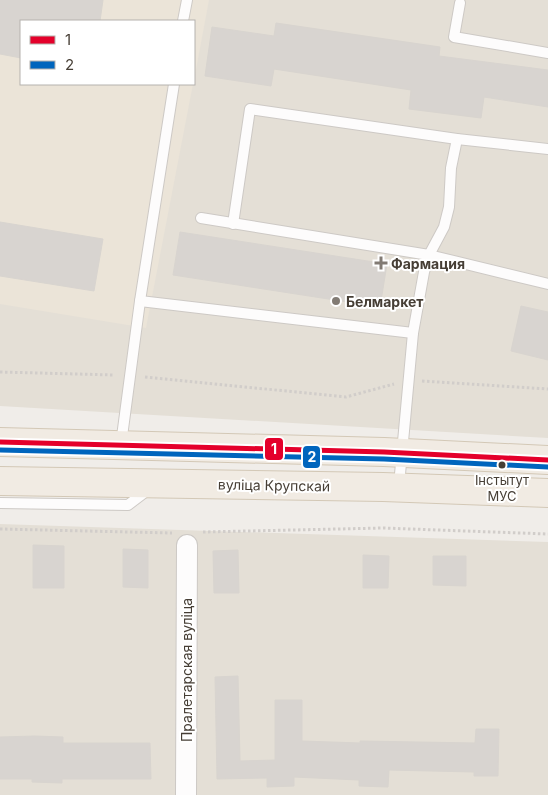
<svg xmlns="http://www.w3.org/2000/svg" width="548" height="795" font-family="Inter,sans-serif">
	<rect width="100%" height="100%" fill="#f0ede9"/>
	<g fill="#e4dfd6" fill-rule="evenodd">
		<path d="M0 0H548V438L0 406ZM21 21H194V84H21Z"/>
		<polygon points="0,524 548,542 548,795 0,795"/>
	</g>
	<polygon fill="#ebe4d8" points="0,0 209,0 194,80 194,21 21,21 21,84 193,84 146,328 0,304"/>
	<g fill="#d8d4d0" stroke="#d8d4cf">
		<polygon points="0,0 103,0 100,21 21,21 21,58 0,54"/>
		<polygon points="276,23 440,47 439,56 548,70 548,107 484,97 481,118 409,109 411,90 274,69 271,86 205,76 212,27 274,36"/>
		<polygon points="0,222 103,239 94,291 0,276"/>
		<polygon points="180,232 387,264 380,307 173,275"/>
		<polygon points="521,306 548,312 548,360 511,351"/>
		<polygon points="33,545 64,546 64,588 33,588"/>
		<polygon points="123,549 148,550 148,588 123,587"/>
		<polygon points="238,550 239,593 214,593 213,551"/>
		<polygon points="363,555 389,556 388,588 363,588"/>
		<polygon points="433,556 466,556 466,586 433,585"/>
		<polygon points="238,676 240,761 275,760 275,700 302,700 302,741 360,743 360,741 475,743 476,729 499,729 498,776 474,776 474,772 389,770 388,787 359,786 359,780 294,777 294,786 267,787 267,778 217,779 215,677"/>
		<polygon points="34,736 63,737 63,743 150,743 151,779 62,779 62,783 32,782 32,779 0,779 0,737"/>
	</g>
	<g fill="none" stroke-linecap="round" stroke-linejoin="round">
		<defs>
			<g id="lane">
				<polyline points="460,3 454,37 548,53"/>
				<polyline points="183,21 187,0"/>
				<polyline points="201,218 429,255 548,284"/>
				<polyline points="233,224 250,109 457,139 548,149"/>
				<polyline points="140,301 413,333"/>
				<polyline points="121,444 140,301 174,84"/>
				<polyline points="399,485 413,333 424,272 429,255 444,227 449,207 451,168 457,139"/>
				<polyline points="0,503 128,505 149,489"/>
			</g>
			<polyline id="street" points="186,795 187,545"/>
			<g id="primary">
				<polyline points="0,442 384,452 548,460"/>
				<polyline points="0,481 383,487 548,493"/>
			</g>
		</defs>
		<use href="#lane" stroke="#cdc9c5" stroke-width="12"/>
		<use href="#street" stroke="#cdc9c5" stroke-width="22"/>
		<use href="#primary" stroke="#d3c8b6" stroke-width="30"/>
		<g stroke="#d1cdca" stroke-width="3" stroke-dasharray="2.5 2.5" stroke-linecap="butt">
			<polyline points="0,372 114,375"/>
			<polyline points="145,377 346,397 394,384"/>
			<polyline points="422,381 548,389"/>
			<polyline points="0,529 172,533"/>
			<polyline points="203,532 383,528 548,534"/>
		</g>
		<use href="#lane" stroke="#fdfcfc" stroke-width="10"/>
		<use href="#street" stroke="#fdfcfc" stroke-width="20"/>
		<use href="#primary" stroke="#f1ebe3" stroke-width="28"/>
		<defs>
			<polyline id="bus-1" points="0,442 384,452 548,460"/>
			<polyline id="bus-2" points="0,450 384,459 548,467"/>
		</defs>
		<use href="#bus-1" stroke="#fff" stroke-width="9"/>
		<use href="#bus-2" stroke="#fff" stroke-width="9"/>
		<use href="#bus-1" stroke="#e4002b" stroke-width="5"/>
		<use href="#bus-2" stroke="#0065bd" stroke-width="5"/>
	</g>
	<g fill="#827b74" stroke="#fff" stroke-width="2">
		<path d="M378.5 255.5h5v5h5v5h-5v5h-5v-5h-5v-5h5z"/>
		<circle cx="336" cy="301" r="5"/>
	</g>
	<circle fill="#463e35" stroke="#fff" stroke-width="2" cx="502" cy="465" r="4.5"/>
	<g text-anchor="middle" dominant-baseline="central" stroke-width="4" stroke-linejoin="round" paint-order="stroke">
		<g font-size="13" fill="#463e35" stroke="#fff">
			<text x="502" y="480">Інстытут<tspan x="502" dy="16">МУС</tspan></text>
		</g>
		<g font-size="14" font-weight="bold" fill="#463e35" stroke="#fff" text-anchor="start">
			<text x="391" y="263">Фармация</text>
			<text x="346" y="301">Белмаркет</text>
		</g>
		<g font-size="14" fill="#463e35" stroke="#fff">
			<text transform="translate(274 485) rotate(1)">вуліца Крупскай</text>
			<text transform="translate(186 670) rotate(-90)">Пралетарская вуліца</text>
		</g>
	</g>
	<g stroke="#fff" stroke-width="2">
		<rect x="264" y="437" width="20" height="24" rx="5" fill="#e4002b"/>
		<rect x="302" y="445" width="19" height="24" rx="5" fill="#0065bd"/>
	</g>
	<g font-size="14" text-anchor="middle" font-weight="bold" fill="#fff">
		<text x="274" y="454">1</text>
		<text x="312" y="462">2</text>
	</g>
	<rect x="20" y="20" width="175" height="65" fill="#ffffff" stroke="#b5b2ae"/>
	<rect x="30" y="36" width="25" height="8" fill="#e4002b" stroke="#b5b2ae"/>
	<text x="65" y="45" font-size="15" fill="#463e35">1</text>
	<rect x="30" y="61" width="25" height="8" fill="#0065bd" stroke="#b5b2ae"/>
	<text x="65" y="70" font-size="15" fill="#463e35">2</text>
</svg>
